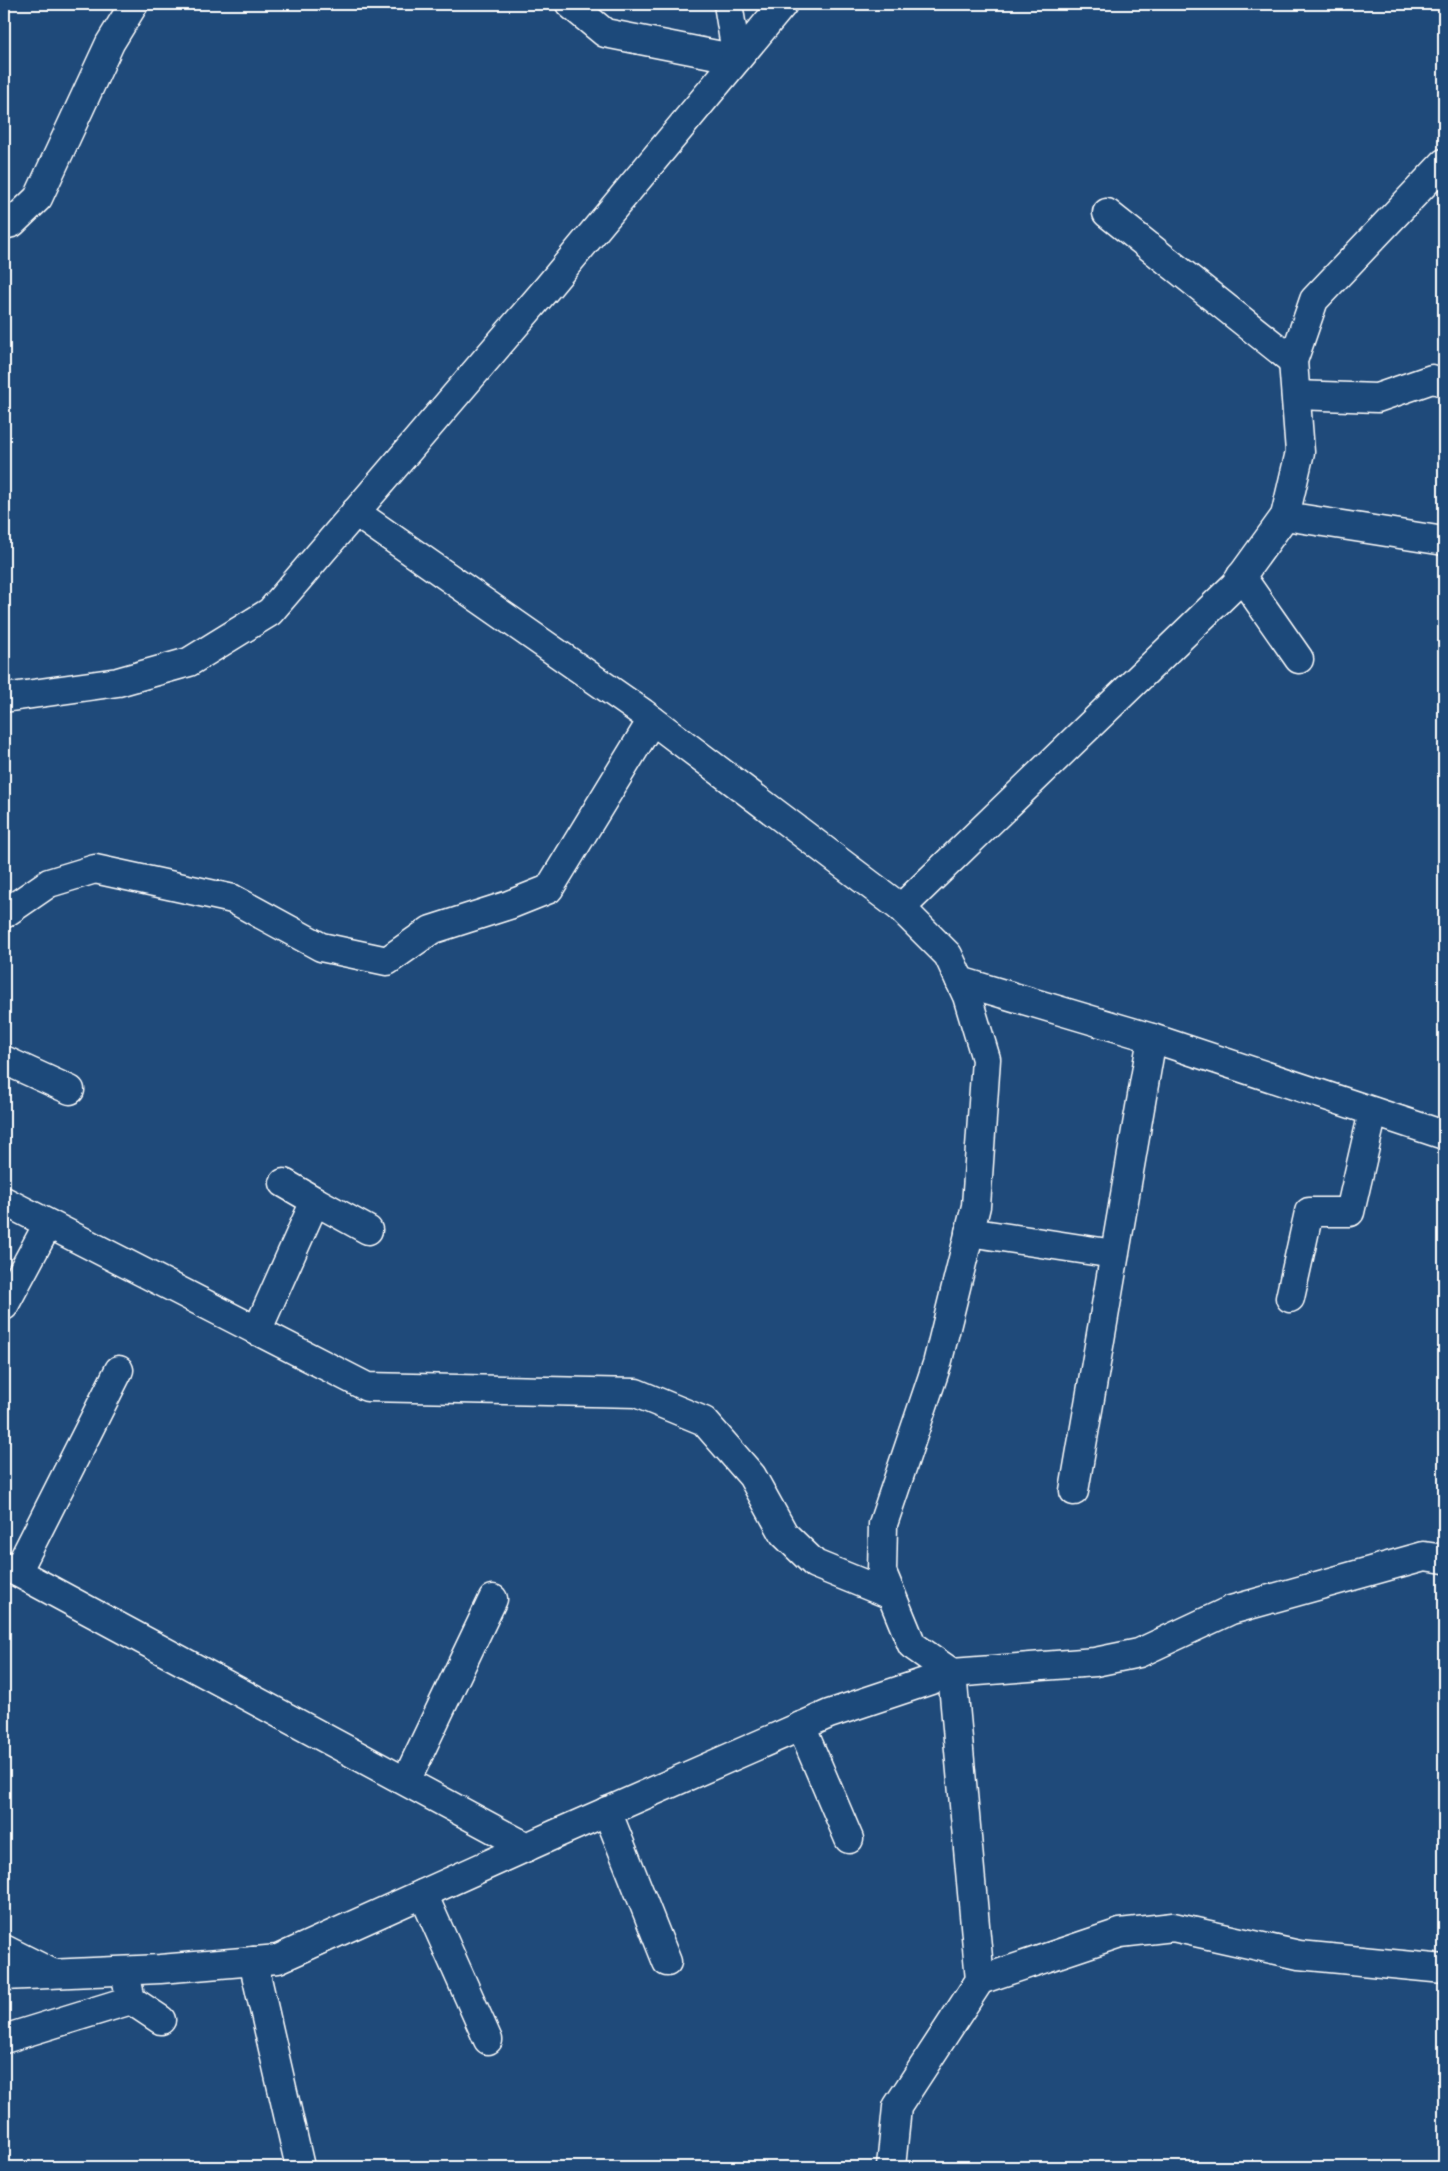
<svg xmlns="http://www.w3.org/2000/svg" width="1448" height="2171" font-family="'Patrick Hand',sans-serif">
	<rect width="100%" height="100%" fill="#1f4a7a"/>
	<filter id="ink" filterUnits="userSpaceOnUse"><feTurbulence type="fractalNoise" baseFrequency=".02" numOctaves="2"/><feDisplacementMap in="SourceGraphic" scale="10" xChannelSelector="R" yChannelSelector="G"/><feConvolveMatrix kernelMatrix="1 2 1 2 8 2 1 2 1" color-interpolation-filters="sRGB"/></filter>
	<g filter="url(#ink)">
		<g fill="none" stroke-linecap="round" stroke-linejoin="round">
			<defs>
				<g id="minor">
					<polyline points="570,4 605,33 737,59 728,4"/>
					<polyline points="1107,213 1293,361"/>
					<polyline points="4,225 12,223 38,198 110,43 134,4"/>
					<polyline points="1296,395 1377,398 1432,379 1444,382"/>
					<polyline points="355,512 643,713 901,908 948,955 967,996 986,1059 976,1206 937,1364 883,1524 882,1572 912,1645 952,1673 980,1980 897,2107 891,2167"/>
					<polyline points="1285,516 1444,541"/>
					<polyline points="1241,576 1299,659"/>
					<polyline points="4,698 118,682 189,662 270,612 548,287 783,4"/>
					<polyline points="901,908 1235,585 1285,516 1300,452 1293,361 1314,300 1444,163"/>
					<polyline points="4,914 49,883 95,869 233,899 321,947 387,961 431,930 509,905 549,889 652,720"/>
					<polyline points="960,981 1152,1038 1444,1135"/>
					<polyline points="4,1060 70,1090"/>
					<polyline points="284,1183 315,1201"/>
					<polyline points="4,1201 367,1387 636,1393 704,1421 752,1476 784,1534 815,1564 891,1595"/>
					<polyline points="969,1232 1114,1254"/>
					<polyline points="1290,1298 1309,1212 1350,1212 1373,1112"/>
					<polyline points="4,1306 48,1224"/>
					<polyline points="257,1331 315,1201 368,1230"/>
					<polyline points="1074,1491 1152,1038"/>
					<polyline points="4,1565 527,1847"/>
					<polyline points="17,1572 119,1370"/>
					<polyline points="801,1726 849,1839"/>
					<polyline points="406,1781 493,1599"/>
					<polyline points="607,1811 667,1962"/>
					<polyline points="423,1894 488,2040"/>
					<polyline points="4,1949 52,1973"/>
					<polyline points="253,1961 300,2167"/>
					<polyline points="4,1976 160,1969 278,1959 558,1833 829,1714 952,1673 1095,1662 1139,1653 1231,1610 1424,1556 1444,1559"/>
					<polyline points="980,1980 1120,1933 1173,1927 1299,1955 1444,1969"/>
					<polyline points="127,1982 131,2000 161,2020"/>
					<polyline points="4,2039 131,2000"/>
				</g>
			</defs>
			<use href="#minor" stroke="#fff" stroke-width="31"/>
			<use href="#minor" stroke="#1f4a7a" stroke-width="28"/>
		</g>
	</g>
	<rect width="1448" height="2171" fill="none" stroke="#1f4a7a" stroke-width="20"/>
	<rect x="10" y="10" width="1428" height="2151" fill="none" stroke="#fff" stroke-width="2" filter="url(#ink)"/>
</svg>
